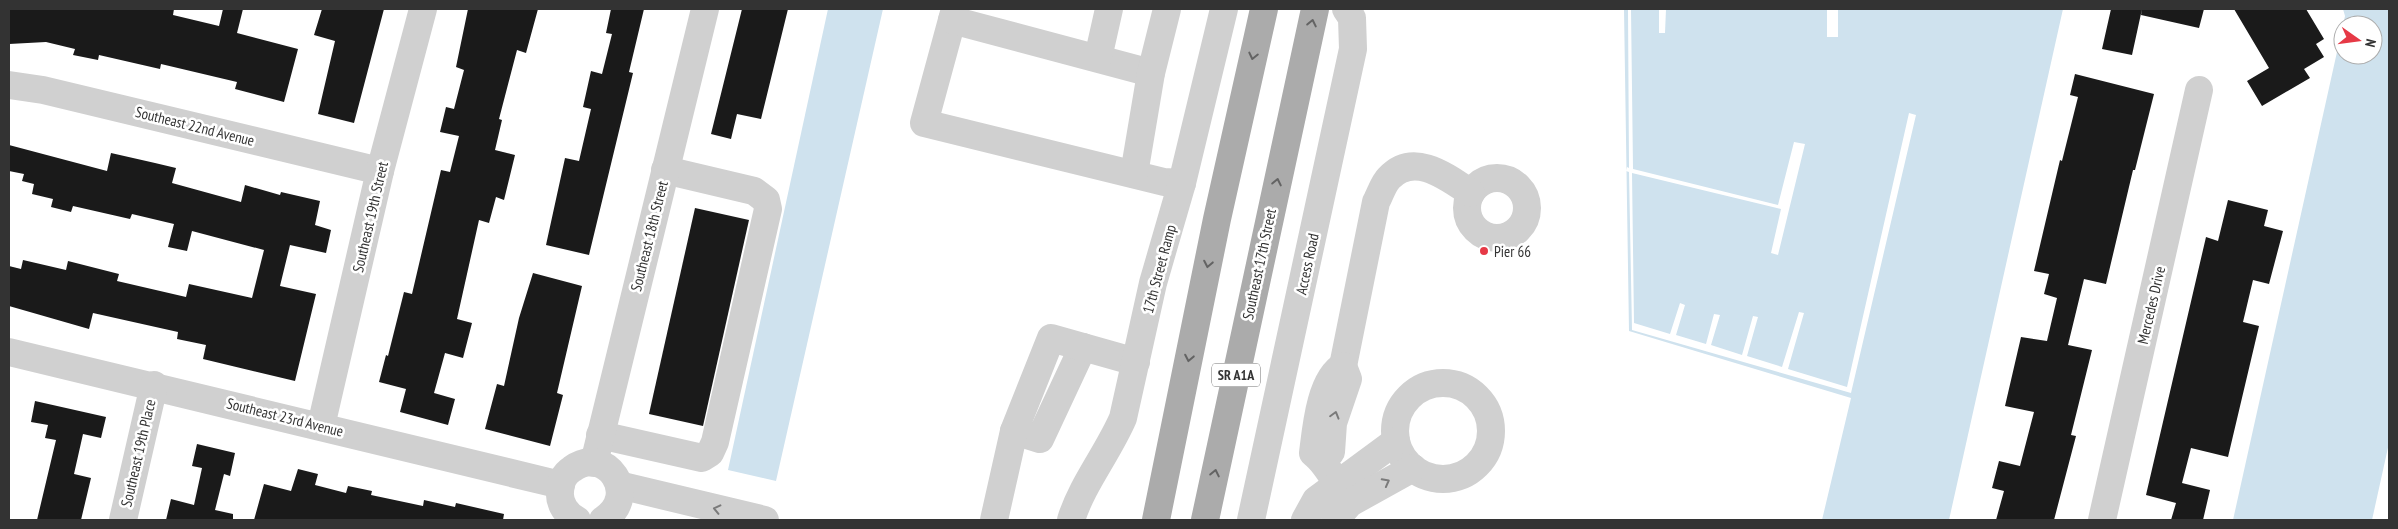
<svg xmlns="http://www.w3.org/2000/svg" width="2398" height="529" font-family="'PT Sans Narrow',sans-serif">
	<rect width="100%" height="100%" fill="#fff"/>
	<g fill="#cfe2ee">
		<polygon points="828,9 883,9 776,481 728,470"/>
		<polygon points="1624,9 2063,9 1949,520 1822,520 1851,398 1629,331"/>
		<polygon points="2343,9 2389,9 2389,443 2372,520 2233,520 2343,25 2343,55 2373,55 2373,25 2343,25 2345,16"/>
	</g>
	<g fill="#fff">
		<polygon points="1628,9 1631,9 1633,169 1778,205 1794,142 1805,144 1778,255 1771,253 1781,209 1632,173 1634,323 1670,334 1680,303 1685,305 1676,335 1706,344 1714,314 1720,315 1711,345 1742,355 1753,316 1758,317 1747,356 1782,367 1799,312 1804,313 1788,369 1847,387 1909,113 1916,115 1851,393 1632,330 1629,172 1626,171 1627,167 1629,168"/>
		<polygon points="1659,9 1666,9 1665,33 1659,33"/>
		<rect x="1827" y="9" width="11" height="28"/>
	</g>
	<g fill="#1a1a1a">
		<polygon points="174,9 173,15 219,26 223,9 243,9 237,33 298,49 284,102 235,89 237,82 161,64 160,69 99,55 98,60 73,55 75,49 46,42 9,44 9,10"/>
		<polygon points="322,9 384,9 354,123 318,114 335,41 314,35"/>
		<polygon points="468,9 538,9 526,53 517,50 499,119 502,120 495,150 515,155 504,200 496,197 489,223 479,220 457,319 472,323 463,358 445,353 434,393 455,399 448,425 400,412 406,389 379,382 386,355 388,356 404,292 412,294 441,170 450,172 459,136 440,132 446,107 454,109 464,70 456,67"/>
		<polygon points="611,9 644,9 629,72 633,73 589,255 546,245 565,158 579,161 591,109 583,107 591,71 602,74 612,34 606,33"/>
		<polygon points="742,9 788,9 761,119 737,114 731,139 711,134"/>
		<polygon points="2111,9 2204,9 2199,28 2141,15 2142,9 2132,55 2102,49"/>
		<polygon points="2234,9 2306,9 2324,39 2316,44 2324,57 2304,69 2310,78 2262,106 2247,81 2269,68"/>
		<polygon points="2075,74 2154,94 2135,170 2133,170 2106,284 2084,279 2068,345 2092,350 2071,435 2076,436 2054,520 1996,520 2004,491 1992,488 1999,461 2020,466 2034,412 2005,406 2021,337 2047,341 2057,298 2044,294 2049,274 2034,271 2060,160 2062,161 2078,97 2070,95"/>
		<polygon points="9,145 107,171 111,153 155,163 176,168 172,183 241,202 245,185 280,195 281,192 320,201 315,225 331,230 326,253 290,245 280,286 316,294 295,381 203,359 206,345 177,339 178,332 93,313 89,329 9,306 9,266 21,269 23,260 66,270 68,261 119,274 117,281 186,297 189,284 252,298 264,250 192,231 187,251 168,247 174,224 132,214 130,219 73,206 71,212 51,207 53,199 32,194 34,184 22,181 24,174 9,171"/>
		<polygon points="2228,200 2268,210 2264,226 2283,231 2269,284 2253,280 2243,322 2259,326 2228,457 2191,448 2182,483 2210,490 2203,520 2171,520 2176,503 2146,495 2206,237 2218,241"/>
		<polygon points="695,208 749,220 703,426 649,414"/>
		<polygon points="533,273 582,286 557,393 563,395 550,446 485,429 497,384 504,386 519,318"/>
		<polygon points="35,401 106,417 101,438 83,434 74,474 91,478 81,520 37,520 56,440 45,438 48,425 31,422"/>
		<polygon points="197,444 235,453 230,476 224,474 215,510 233,514 233,520 166,520 171,499 194,505 202,468 192,466"/>
		<polygon points="298,469 318,474 315,485 346,493 348,486 372,491 371,495 423,506 424,500 455,507 456,503 504,514 503,520 254,520 264,484 291,491"/>
	</g>
	<g fill="none" stroke-linecap="round" stroke-linejoin="round">
		<g stroke="#d0d0d0" stroke-width="28">
			<polyline points="955,9 924,123 1164,182 1182,183"/>
			<polyline points="952,20 1151,73"/>
			<polyline points="1098,58 1109,9"/>
			<polyline points="9,85 43,90 380,171"/>
			<polyline points="1134,174 1151,73 1167,9"/>
			<circle cx="1497" cy="208" r="30"/>
			<polyline points="9,352 561,485"/>
			<path d="M1343 366 1376 202C1380 195 1383 184 1389 178 1414 151 1447 177 1471 193"/>
			<circle cx="1443" cy="431" r="48"/>
			<polyline points="321,426 380,171 423,9"/>
			<polyline points="1014,431 1040,439 1083,347"/>
			<polyline points="600,435 702,458 710,453 715,442 768,209 766,200 754,191 665,170"/>
			<path d="M1323 461 1331 452 1333 423 1348 379 1343 366C1320 379 1316 429 1313 453 1329 465 1337 487 1350 503"/>
			<polyline points="594,463 705,9"/>
			<polyline points="619,485 765,520"/>
			<polyline points="123,520 154,385"/>
			<path d="M577 520C567 515 559 504 560 492 560 483 564 474 572 469 605 444 642 495 603 520"/>
			<polyline points="994,520 1014,431 1051,338 1136,362"/>
			<path d="M1071 520C1082 484 1108 453 1123 418L1153 283 1182 183 1224 9"/>
			<polyline points="1251,520 1353,49 1352,18 1346,9"/>
			<polyline points="1305,520 1316,500 1396,441"/>
			<polyline points="1335,520 1350,503 1413,468"/>
			<polyline points="2102,520 2199,90"/>
		</g>
		<g stroke="#ababab" stroke-width="28">
			<polyline points="1156,520 1217,219 1264,9"/>
			<polyline points="1205,520 1315,9"/>
		</g>
	</g>
	<defs><path id="oneway-chevron" d="M-2-3.5L2.5 0L-2 3.5" fill="none" stroke-width="1.6" stroke-linecap="round" stroke-linejoin="round" transform="scale(1.25)"/></defs>
	<g stroke="#636363">
		<use href="#oneway-chevron" transform="translate(1312 23) rotate(-78)"/>
		<use href="#oneway-chevron" transform="translate(1253 56) rotate(103)"/>
		<use href="#oneway-chevron" transform="translate(1277 182) rotate(-78)"/>
		<use href="#oneway-chevron" transform="translate(1208 264) rotate(101)"/>
		<use href="#oneway-chevron" transform="translate(1189 358) rotate(101)"/>
		<use href="#oneway-chevron" transform="translate(1215 473) rotate(-78)"/>
	</g>
	<g stroke="#7a7a7a">
		<use href="#oneway-chevron" transform="translate(1335 415) rotate(-74)"/>
		<use href="#oneway-chevron" transform="translate(1386 482) rotate(-28)"/>
		<use href="#oneway-chevron" transform="translate(717 509) rotate(-167)"/>
	</g>
	<circle fill="#e63946" stroke="#fff" stroke-width="2" cx="1484" cy="251" r="5"/>
	<g text-anchor="middle" dominant-baseline="central" stroke-width="5" stroke-linejoin="round" paint-order="stroke">
		<rect fill="#fff" stroke="#707070" stroke-width="1" x="1212" y="363.5" width="48" height="23" rx="4"/>
		<g font-size="14" font-weight="bold" fill="#333">
			<text x="1236" y="375">SR A1A</text>
		</g>
		<g font-size="15" fill="#333" stroke="#fff">
			<text transform="translate(195 126) rotate(14)">Southeast 22nd Avenue</text>
			<text transform="translate(370 217) rotate(-77)">Southeast 19th Street</text>
			<text transform="translate(649 236) rotate(-76)">Southeast 18th Street</text>
			<text transform="translate(1259 264) rotate(-78)">Southeast 17th Street</text>
			<text transform="translate(1307 264) rotate(-78)">Access Road</text>
			<text transform="translate(1159 269) rotate(-75)">17th Street Ramp</text>
			<text transform="translate(2151 305) rotate(-77)">Mercedes Drive</text>
			<text transform="translate(285 417) rotate(14)">Southeast 23rd Avenue</text>
			<text transform="translate(138 453) rotate(-77)">Southeast 19th Place</text>
		</g>
		<g font-size="15" fill="#333" stroke="#fff" text-anchor="start">
			<text x="1494" y="251">Pier 66</text>
		</g>
	</g>
	<rect width="2398" height="529" fill="none" stroke="#333333" stroke-width="20"/>
	<g transform="translate(2358 40) rotate(104)"><circle r="24" fill="#ffffff" stroke="#adadad"/>
	<path d="M0-4L9 19L0 12L-9 19Z" fill="#e63946"/>
	<text y="-8" font-size="14" font-weight="bold" text-anchor="middle" fill="#333333">N</text>
	</g>
</svg>
